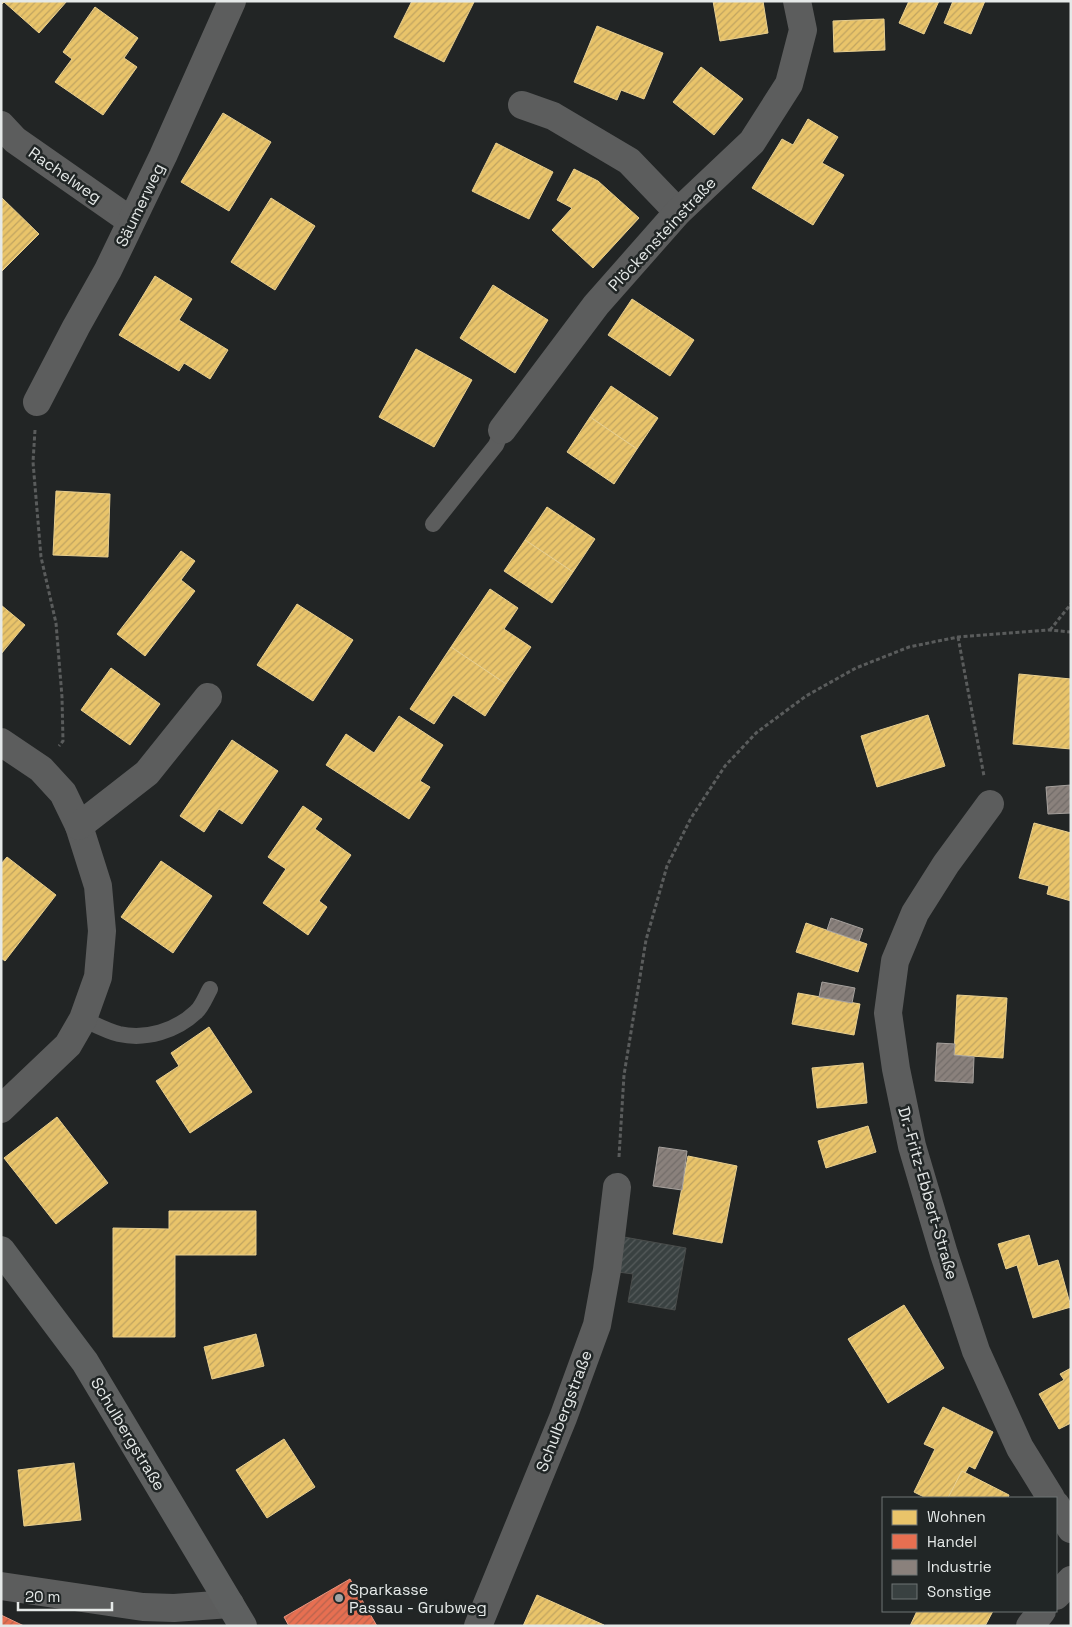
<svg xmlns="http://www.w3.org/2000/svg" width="1072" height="1627" font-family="'Space Grotesk',sans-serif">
	<defs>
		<pattern id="homes-hatch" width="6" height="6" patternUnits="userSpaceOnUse" patternTransform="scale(1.25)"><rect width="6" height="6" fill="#e9c46a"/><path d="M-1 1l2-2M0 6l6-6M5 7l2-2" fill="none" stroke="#c0a461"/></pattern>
		<pattern id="shops-hatch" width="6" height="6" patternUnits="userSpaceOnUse" patternTransform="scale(1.25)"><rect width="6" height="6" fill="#e76f51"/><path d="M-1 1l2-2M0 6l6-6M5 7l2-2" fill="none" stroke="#b6634e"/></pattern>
		<pattern id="industry-hatch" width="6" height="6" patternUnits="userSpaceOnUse" patternTransform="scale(1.25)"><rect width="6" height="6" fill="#8a817c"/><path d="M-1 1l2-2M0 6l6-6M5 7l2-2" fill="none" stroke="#726c69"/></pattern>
		<pattern id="building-hatch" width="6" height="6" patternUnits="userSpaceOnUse" patternTransform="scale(1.25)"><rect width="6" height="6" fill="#394141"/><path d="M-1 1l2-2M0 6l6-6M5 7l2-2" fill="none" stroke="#565c5c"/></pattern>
	</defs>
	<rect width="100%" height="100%" fill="#222525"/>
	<g fill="url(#homes-hatch)" stroke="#e8cf90">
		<polygon points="1,1 67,1 39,33 4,2 1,5"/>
		<polygon points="412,1 474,2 444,62 394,37"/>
		<polygon points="713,1 763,1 768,33 720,41"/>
		<polygon points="909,1 939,1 924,34 899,23"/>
		<polygon points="953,1 985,1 971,34 944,23"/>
		<polygon points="95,7 138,38 124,58 137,67 103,115 55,82 72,59 63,52"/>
		<polygon points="884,19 885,50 834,52 833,21"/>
		<polygon points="597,26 663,53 644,99 621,90 617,100 574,82"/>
		<polygon points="701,67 743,99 714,135 673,102"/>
		<polygon points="223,113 271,142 229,211 181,182"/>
		<polygon points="808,119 838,137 822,163 844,175 813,225 752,188 782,139 793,145"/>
		<polygon points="496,143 553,172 529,219 472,191"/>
		<polygon points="574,169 598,181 639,218 593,268 552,230 572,208 557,200"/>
		<polygon points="1,197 39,234 1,272"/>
		<polygon points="271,198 315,226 275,290 231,262"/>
		<polygon points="155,276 192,299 179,320 228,350 210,379 184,363 179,371 119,335"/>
		<polygon points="493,285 548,320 515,373 460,338"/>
		<polygon points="632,299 694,340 670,376 608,335"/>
		<polygon points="416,349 472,380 434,447 379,417"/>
		<polygon points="611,386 658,418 637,449 590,417"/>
		<polygon points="590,417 637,449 614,484 567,452"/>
		<polygon points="56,491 110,494 108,557 53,555"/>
		<polygon points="547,507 595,539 573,572 525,540"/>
		<polygon points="525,540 573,572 552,603 504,571"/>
		<polygon points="181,551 195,561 181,580 195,591 145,656 117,634"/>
		<polygon points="490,589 518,608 504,629 531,647 506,684 451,647"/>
		<polygon points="297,604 353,640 313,701 257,665"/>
		<polygon points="1,605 25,625 1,654"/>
		<polygon points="451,647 506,684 485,716 453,695 434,724 410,709"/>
		<polygon points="111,668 160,704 130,745 81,710"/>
		<polygon points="1019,674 1071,679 1071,749 1013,744"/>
		<polygon points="928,715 945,766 877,787 861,736"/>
		<polygon points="399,716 443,745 420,781 430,787 409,819 326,765 346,734 374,753"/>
		<polygon points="232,740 278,771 242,824 219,809 204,832 180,816"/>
		<polygon points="303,806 322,819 315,829 351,855 319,901 327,907 308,935 263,903 286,869 268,857"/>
		<polygon points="1034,823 1071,833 1071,901 1047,894 1049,886 1019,878"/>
		<polygon points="7,857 56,895 5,961 1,958 1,864"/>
		<polygon points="161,861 212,896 173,953 121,917"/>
		<polygon points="806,923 867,944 858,972 796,952"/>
		<polygon points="798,993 860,1004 854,1035 792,1024"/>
		<polygon points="957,995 1007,998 1003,1058 954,1055"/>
		<polygon points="209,1027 252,1092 190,1133 156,1081 179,1066 171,1053"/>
		<polygon points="863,1063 867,1103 817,1108 812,1068"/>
		<polygon points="57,1117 108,1183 56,1224 4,1158"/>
		<polygon points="868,1126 876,1152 826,1168 818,1141"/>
		<polygon points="688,1156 737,1166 722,1243 673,1234"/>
		<polygon points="169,1211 256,1211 256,1255 175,1255 175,1337 113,1337 113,1228 169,1229"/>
		<polygon points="1029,1235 1038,1266 1058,1260 1071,1307 1033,1318 1017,1265 1006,1269 998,1244"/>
		<polygon points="904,1305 944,1368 888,1403 848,1339"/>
		<polygon points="256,1334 264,1366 212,1379 204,1347"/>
		<polygon points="1071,1368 1071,1423 1059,1429 1039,1394 1064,1380 1060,1374"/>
		<polygon points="943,1407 993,1432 975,1469 969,1466 965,1473 962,1471 948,1498 926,1498 914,1492 935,1449 924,1444"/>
		<polygon points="284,1439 315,1487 267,1518 236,1470"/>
		<polygon points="74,1463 81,1520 24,1526 18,1470"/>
		<polygon points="962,1471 1009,1495 1008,1498 948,1498"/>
		<polygon points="537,1595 604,1625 604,1626 523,1626"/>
		<polygon points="917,1611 993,1611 985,1626 910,1626"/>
	</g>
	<g fill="url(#shops-hatch)" stroke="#e6947e">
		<polygon points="350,1579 377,1626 289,1626 284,1617"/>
		<polygon points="1,1615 24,1626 1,1626"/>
	</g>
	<g fill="url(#industry-hatch)" stroke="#a5a09c">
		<polygon points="1071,785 1071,813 1048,814 1046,787"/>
		<polygon points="831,918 863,929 859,941 827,930"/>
		<polygon points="822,982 855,988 852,1003 819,997"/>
		<polygon points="937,1043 955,1044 954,1055 974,1057 973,1083 935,1081"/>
		<polygon points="659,1147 687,1151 682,1190 653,1186"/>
	</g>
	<polygon fill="url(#building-hatch)" stroke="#494c4b" points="624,1237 686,1248 675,1310 628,1302 633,1274 618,1272"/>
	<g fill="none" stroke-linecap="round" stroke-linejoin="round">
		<g stroke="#5a5c5c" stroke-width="3" stroke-dasharray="4 2.5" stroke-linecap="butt">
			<polyline points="35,430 33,462 41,557 56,623 62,697 63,741 59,746"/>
			<polyline points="1050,630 1071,604"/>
			<polyline points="958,637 984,776"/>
			<polyline points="619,1157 624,1075 646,940 667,866 691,818 725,766 756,733 806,696 856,668 909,647 958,637 1049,630 1071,632"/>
		</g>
		<g stroke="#5c5d5d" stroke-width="16">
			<polyline points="433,524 496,445 502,430"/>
			<path d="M83 1019C94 1024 107 1031 119 1034 146 1040 176 1031 196 1012 202 1007 206 996 210 989"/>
		</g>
		<g stroke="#5c5d5d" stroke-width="28">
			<polyline points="522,105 553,116 629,161 678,212"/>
			<polyline points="1,125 15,140 131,221"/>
			<polyline points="37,402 76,327 108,270 163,156 232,1"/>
			<polyline points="502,430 596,305 678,212 752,142 789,84 803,30 797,1"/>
			<polyline points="1,742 41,769 63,793 79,826 98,886 102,931 98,977 83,1019 68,1045 1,1109"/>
			<polyline points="990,804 946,864 915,913 895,961 888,1013 896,1069 912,1146 944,1254 976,1351 1020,1448 1051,1498"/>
			<polyline points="79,826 147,773 208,697"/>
			<polyline points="1056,1505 1071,1529"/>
			<polyline points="1,1586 143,1607 174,1608 230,1604"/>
			<polyline points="1056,1596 1071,1580"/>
			<polyline points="478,1626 563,1418 597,1325 607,1270 617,1187"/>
			<polyline points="1030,1626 1042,1611"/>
		</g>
		<polyline stroke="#5e6060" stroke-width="28" points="1,1250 85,1362 243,1626"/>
	</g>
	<circle fill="#a1a4a4" stroke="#212626" stroke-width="2" cx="339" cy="1598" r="5"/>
	<g text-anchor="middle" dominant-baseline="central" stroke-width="5" stroke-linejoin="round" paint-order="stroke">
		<g font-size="16" fill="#e5e9e8" stroke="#212626">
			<text transform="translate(65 175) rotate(35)">Rachelweg</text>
			<text transform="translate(140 205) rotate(-64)">Säumerweg</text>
			<text transform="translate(662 234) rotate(-47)">Plöckensteinstraße</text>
			<text transform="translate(928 1193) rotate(74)">Dr.-Fritz-Ebbert-Straße</text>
			<text transform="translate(564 1411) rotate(-69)">Schulbergstraße</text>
			<text transform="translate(128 1434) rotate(59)">Schulbergstraße</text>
		</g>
		<g font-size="16" fill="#e5e9e8" stroke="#212626" text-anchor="start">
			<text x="349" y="1589">Sparkasse<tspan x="349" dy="18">Passau - Grubweg</tspan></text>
		</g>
	</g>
	<rect width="1072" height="1627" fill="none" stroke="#e5e9e8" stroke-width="5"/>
	<rect x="882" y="1497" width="175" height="115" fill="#212626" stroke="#6f7474"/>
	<rect x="892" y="1510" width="25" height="15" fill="#e9c46a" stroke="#6f7474"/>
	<text x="927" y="1522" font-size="15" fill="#e5e9e8">Wohnen</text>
	<rect x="892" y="1534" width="25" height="15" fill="#e76f51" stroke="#6f7474"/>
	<text x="927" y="1547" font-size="15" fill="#e5e9e8">Handel</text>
	<rect x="892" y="1560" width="25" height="15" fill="#8a817c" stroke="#6f7474"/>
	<text x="927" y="1572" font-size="15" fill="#e5e9e8">Industrie</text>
	<rect x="892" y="1584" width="25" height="15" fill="#394141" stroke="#6f7474"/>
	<text x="927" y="1597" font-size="15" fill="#e5e9e8">Sonstige</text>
	<path d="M18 1602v8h94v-8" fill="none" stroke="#e5e9e8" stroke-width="2.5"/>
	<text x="25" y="1602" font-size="15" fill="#e5e9e8" stroke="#212626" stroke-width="4" paint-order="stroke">20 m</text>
</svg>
